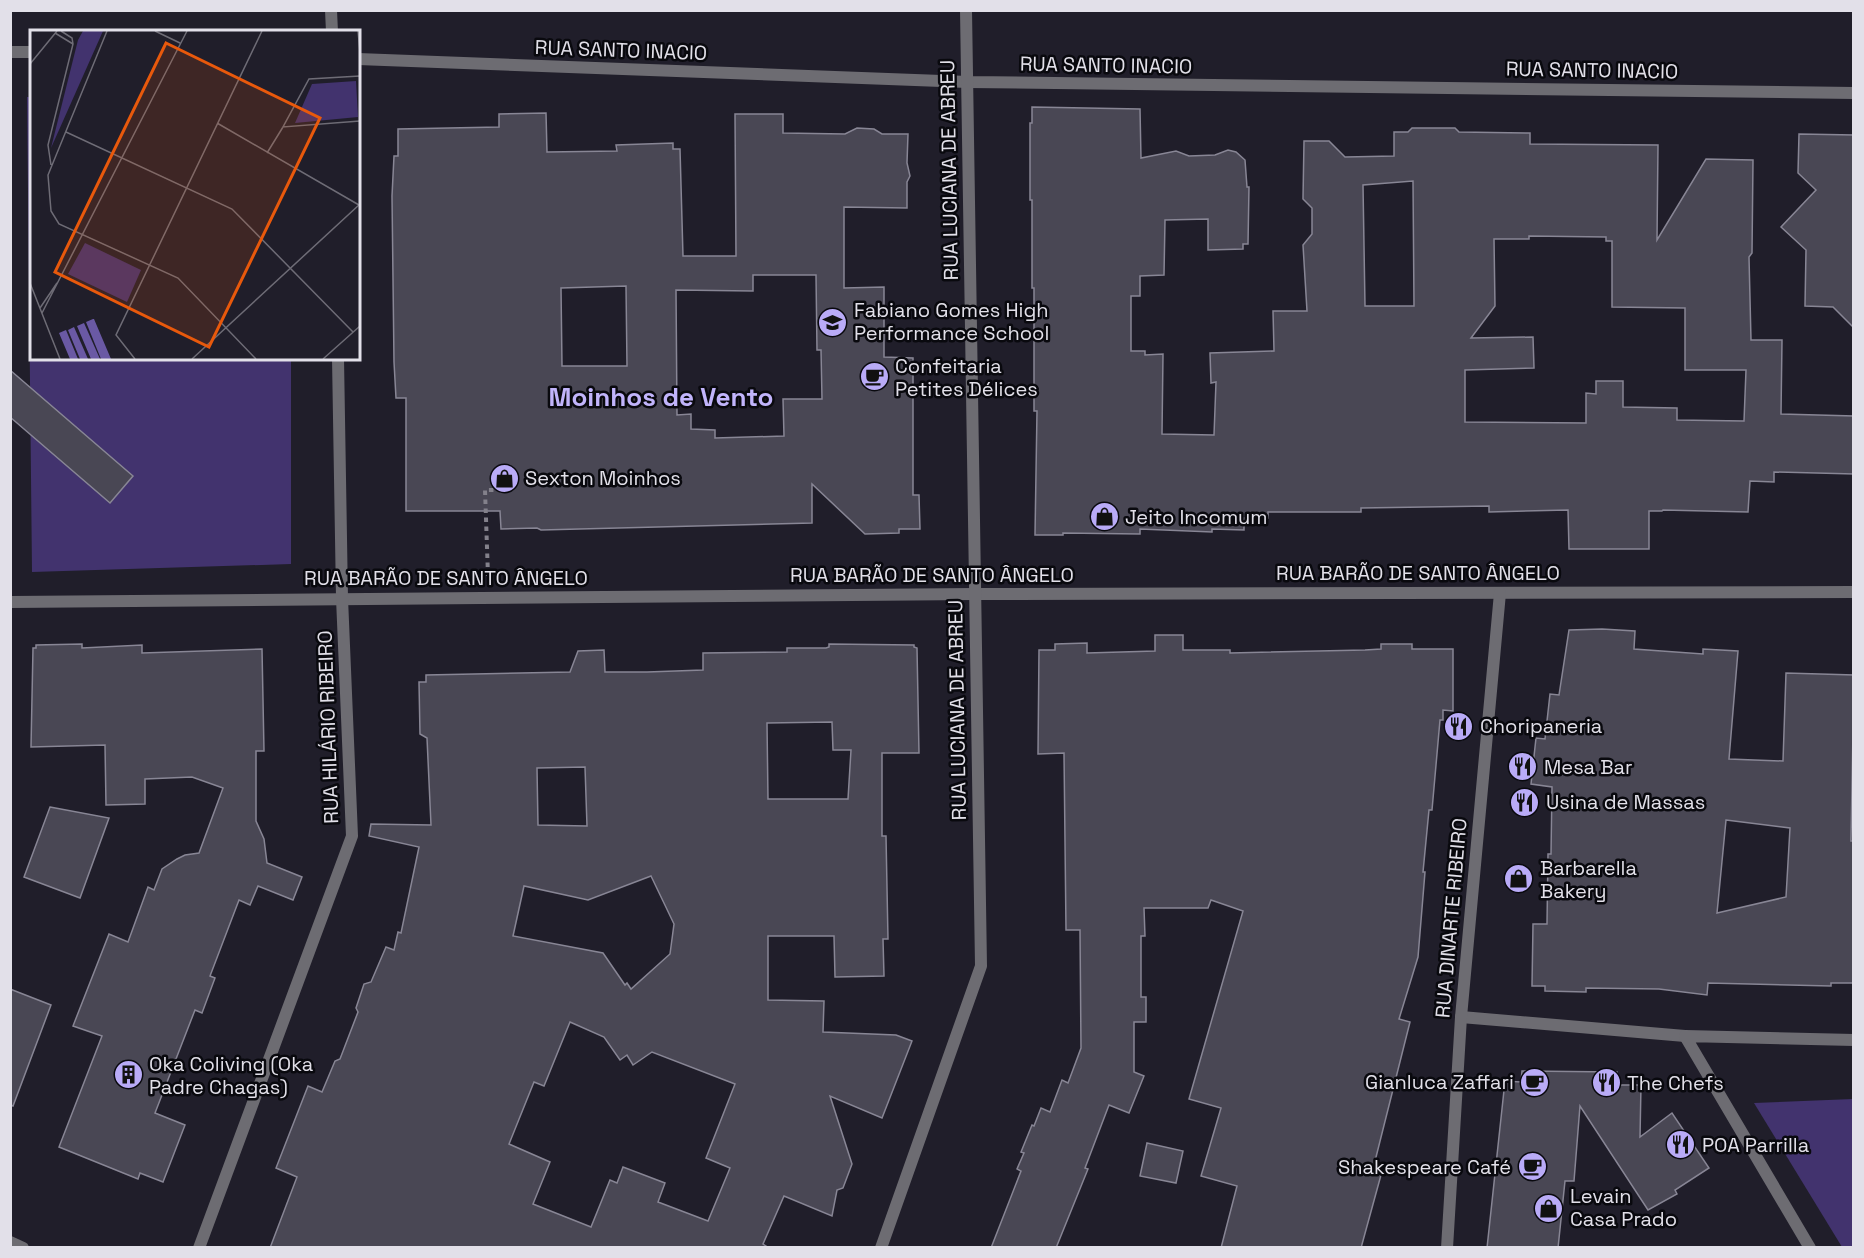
<svg xmlns="http://www.w3.org/2000/svg" width="1864" height="1258" font-family="'Space Grotesk',sans-serif">
	<rect width="100%" height="100%" fill="#201e2a"/>
	<g fill="#42336e">
		<polygon points="27,97 32,97 32,358 291,359 291,564 32,572"/>
		<polygon points="1853,1099 1853,1247 1842,1247 1754,1103"/>
	</g>
	<g fill="#494754" stroke="#888695" stroke-width="1.5" fill-rule="evenodd">
		<path d="M1032 107 1140 109 1141 158 1176 151 1189 156 1215 155 1228 150 1236 152 1245 160 1247 187H1249L1248 244H1243V249L1208 250V219L1165 220 1164 275 1140 276V296H1131V351H1145V355L1163 354 1162 434 1214 435 1216 382 1211 383 1210 353 1274 351 1273 311H1307L1303 245 1312 234V208L1303 199 1304 141H1329L1345 157 1394 156V132H1408L1412 128H1455L1459 132 1530 133V144L1658 145 1657 240 1706 159 1753 160 1752 253 1749 257 1751 340H1782L1781 414 1854 416V474L1774 472V482L1750 481 1748 512 1663 510 1662 511H1649V549H1569L1568 510 1489 512V506L1361 508V512H1268V518H1244V530L1212 529V532L1140 529V534L1063 533V535H1035L1037 411H1034V288H1032V200H1030V123H1032ZM1413 181 1414 306H1365L1363 185ZM1529 236 1606 237V241H1612V307L1685 308V370H1746L1744 421 1677 420V408L1623 407V381H1596V394L1586 393V423L1465 422V370L1534 368 1533 337 1471 338 1495 306 1494 239H1529Z"/>
		<path d="M546 113 547 152 617 151 616 145 673 143V149H680L683 256H736L735 114H783V133L845 134 857 128 874 129 882 134H908L907 163 910 176 907 182V208L844 207V288L884 287V357L913 358V495H919L920 529H899V533L865 534 812 484V523L541 530 537 528 501 529 500 511H406V398H396L394 362 392 196 394 156H398V129L499 127V114ZM753 275H816L817 350H821L822 399H783L784 436 715 438V430L691 429V414L677 415 676 290 753 291ZM626 286 627 366H562L561 288Z"/>
		<polygon points="1799,134 1854,135 1854,328 1833,307 1805,306 1806,250 1781,227 1816,190 1798,173"/>
		<polygon points="10,370 133,476 110,503 10,417"/>
		<path d="M1602 629 1635 631 1634 649 1703 654V649L1738 651 1729 759 1783 761 1786 673 1854 675 1851 841H1854V983H1831V986L1708 983 1707 995 1659 989 1586 988V992L1545 991V986H1532L1533 924H1547L1548 854H1551L1552 787 1531 784 1536 738 1545 739 1550 694 1559 695 1569 630ZM1726 820 1790 828 1786 897 1717 913Z"/>
		<polygon points="1155,635 1183,635 1183,650 1230,650 1230,653 1365,650 1381,649 1381,644 1412,644 1412,649 1453,649 1453,711 1443,710 1443,720 1440,720 1432,810 1429,810 1423,872 1425,872 1418,957 1399,1019 1410,1022 1372,1173 1381,1175 1361,1248 1221,1248 1237,1186 1201,1176 1221,1108 1189,1099 1243,911 1211,900 1208,908 1144,908 1145,936 1141,936 1141,997 1146,997 1146,1022 1134,1022 1134,1072 1144,1076 1129,1113 1109,1105 1085,1168 1088,1169 1056,1248 991,1248 1021,1171 1017,1169 1024,1153 1021,1152 1032,1125 1034,1126 1041,1108 1050,1112 1062,1080 1068,1083 1081,1048 1080,930 1066,930 1064,753 1038,754 1039,650 1055,650 1055,644 1087,643 1087,653 1155,651"/>
		<polygon points="82,644 82,648 142,645 142,653 262,649 264,751 256,751 256,821 264,839 267,863 302,877 293,900 258,886 250,905 239,900 210,976 215,978 202,1013 195,1010 155,1113 185,1125 163,1182 140,1173 138,1179 59,1147 102,1036 73,1026 109,934 128,942 148,887 154,890 162,869 177,859 185,855 199,853 223,788 192,777 145,779 145,804 106,805 105,745 31,747 33,648 36,648 36,645"/>
		<path d="M829 644 914 645V647L917 648 919 753H882V836H886L888 939H883L884 976 835 977 834 936H768V1000L824 1001 823 1032 896 1035 912 1041 882 1118 830 1096 852 1164 843 1188 837 1190 832 1216 784 1196 763 1244 769 1248H270L297 1177 276 1168 308 1086 322 1092 335 1061 340 1059 358 1012 356 1008 364 984 371 982 386 947 394 950 398 932 401 933 419 847 369 836 371 824 431 825 427 738 420 734 419 682H426V675L570 672 578 651 604 650 605 672H647L703 670V653L787 652V648H826L829 647ZM832 722 833 750H851L848 799H768L767 723ZM585 767 587 826 538 825 537 768ZM651 876 674 924 670 954 631 989 627 983 625 985 603 953 513 936 524 886 588 900ZM570 1022 604 1037 620 1060 627 1055 633 1065 652 1052 735 1084 706 1158 730 1168 708 1221 658 1202 665 1183 623 1167 617 1183 610 1180 591 1227 533 1204 550 1162 509 1144 534 1082 544 1086Z"/>
		<polygon points="50,807 109,818 80,898 24,877"/>
		<polygon points="10,989 51,1005 13,1106 10,1105"/>
		<polygon points="1522,1071 1617,1072 1617,1085 1641,1085 1640,1137 1672,1113 1709,1168 1675,1190 1677,1194 1648,1210 1580,1106 1574,1181 1565,1181 1558,1248 1487,1248 1505,1081 1521,1082"/>
		<polygon points="1147,1143 1183,1151 1176,1183 1140,1176"/>
	</g>
	<g fill="none" stroke-linecap="round" stroke-linejoin="round">
		<polyline stroke="#83818b" stroke-width="4" stroke-dasharray="4.5 4.5" stroke-linecap="butt" points="488,576 485,490 499,490"/>
		<g stroke="#6d6c72" stroke-width="12">
			<polyline points="331,10 332,32"/>
			<polyline points="10,52 32,52"/>
			<polyline points="358,59 968,82 1854,93"/>
			<polyline points="10,602 974,594 1854,592"/>
			<polyline points="1461,1017 1685,1036"/>
			<polyline points="10,1242 23,1248"/>
			<polyline points="199,1248 352,836 342,598 338,358"/>
			<polyline points="881,1248 981,966 966,10"/>
			<polyline points="1447,1248 1461,1017 1500,593"/>
			<polyline points="1810,1248 1685,1036 1854,1040"/>
		</g>
	</g>
	<defs>
		<symbol id="university-disc" viewBox="-11 -11 22 22"><circle r="9.5" fill="#b9abf7" stroke="#09090e"/><path d="M0-5L7-2L0 1L-7-2ZM-4 1L0 2.5L4 1V4Q0 6-4 4Z" fill="#111"/></symbol>
		<symbol id="cafe-disc" viewBox="-11 -11 22 22"><circle r="9.5" fill="#b9abf7" stroke="#09090e"/><path d="M-5.5-4.5H6V0H3Q3 3.5 0 3.5H-2.5Q-5.5 3.5-5.5 0ZM3-3.2v2h1.7v-2ZM-6 4.5H4V6H-6Z" fill="#111"/></symbol>
		<symbol id="shop-disc" viewBox="-11 -11 22 22"><circle r="9.5" fill="#b9abf7" stroke="#09090e"/><path d="M-5-2.5h2.3a2.7 3.5 0 0 1 5.4 0H5L5.5 6h-11ZM-1.5-2.5h3a1.5 2.3 0 0 0-3 0Z" fill="#111"/></symbol>
		<symbol id="restaurant-disc" viewBox="-11 -11 22 22"><circle r="9.5" fill="#b9abf7" stroke="#09090e"/><path d="M-5-6h1v4h1v-4h1v4h1v-4h1v5L-1.5 .5V6h-2V.5L-5-1ZM5-6V6H3V1.5H1.5Q1.5-4 5-6Z" fill="#111"/></symbol>
		<symbol id="building-disc" viewBox="-11 -11 22 22"><circle r="9.5" fill="#b9abf7" stroke="#09090e"/><path d="M-4-6H4V6H1V3H-1V6H-4ZM-2.5-4.3h1.7v1.8h-1.7ZM.8-4.3h1.7v1.8H.8ZM-2.5-1h1.7V.8h-1.7ZM.8-1h1.7V.8H.8Z" fill="#111"/></symbol>
	</defs>
	<g fill-rule="evenodd">
		<use href="#university-disc" x="816" y="306" width="33" height="33"/>
		<use href="#cafe-disc" x="858" y="360" width="33" height="33"/>
		<use href="#shop-disc" x="488" y="462" width="33" height="33"/>
		<use href="#shop-disc" x="1088" y="500" width="33" height="33"/>
		<use href="#restaurant-disc" x="1442" y="710" width="33" height="33"/>
		<use href="#restaurant-disc" x="1506" y="750" width="33" height="33"/>
		<use href="#restaurant-disc" x="1508" y="786" width="33" height="33"/>
		<use href="#shop-disc" x="1502" y="862" width="33" height="33"/>
		<use href="#building-disc" x="112" y="1058" width="33" height="33"/>
		<use href="#cafe-disc" x="1518" y="1066" width="33" height="33"/>
		<use href="#restaurant-disc" x="1590" y="1066" width="33" height="33"/>
		<use href="#restaurant-disc" x="1664" y="1128" width="33" height="33"/>
		<use href="#cafe-disc" x="1516" y="1150" width="33" height="33"/>
		<use href="#shop-disc" x="1532" y="1192" width="33" height="33"/>
	</g>
	<g text-anchor="middle" dominant-baseline="central" stroke-width="5" stroke-linejoin="round" paint-order="stroke">
		<g font-size="20" fill="#e2e0e9" stroke="#09090e">
			<text transform="translate(621 50) rotate(2)">RUA SANTO INACIO</text>
			<text transform="translate(1106 65) rotate(1)">RUA SANTO INACIO</text>
			<text transform="translate(1592 70) rotate(1)">RUA SANTO INACIO</text>
			<text transform="translate(949 170) rotate(-91)">RUA LUCIANA DE ABREU</text>
			<text x="1418" y="573">RUA BARÃO DE SANTO ÂNGELO</text>
			<text x="932" y="575">RUA BARÃO DE SANTO ÂNGELO</text>
			<text x="446" y="578">RUA BARÃO DE SANTO ÂNGELO</text>
			<text transform="translate(957 710) rotate(-91)">RUA LUCIANA DE ABREU</text>
			<text transform="translate(328 727) rotate(-92)">RUA HILÁRIO RIBEIRO</text>
			<text transform="translate(1451 918) rotate(-85)">RUA DINARTE RIBEIRO</text>
		</g>
		<g font-size="20" fill="#e2e0e9" stroke="#09090e" text-anchor="start">
			<text x="854" y="310">Fabiano Gomes High<tspan x="854" dy="23">Performance School</tspan></text>
			<text x="895" y="366">Confeitaria<tspan x="895" dy="23">Petites Délices</tspan></text>
			<text x="525" y="478">Sexton Moinhos</text>
			<text x="1125" y="517">Jeito Incomum</text>
			<text x="1480" y="726">Choripaneria</text>
			<text x="1544" y="767">Mesa Bar</text>
			<text x="1546" y="802">Usina de Massas</text>
			<text x="1540" y="868">Barbarella<tspan x="1540" dy="23">Bakery</tspan></text>
			<text x="149" y="1064">Oka Coliving (Oka<tspan x="149" dy="23">Padre Chagas)</tspan></text>
			<text x="1514" y="1082" text-anchor="end">Gianluca Zaffari</text>
			<text x="1627" y="1083">The Chefs</text>
			<text x="1702" y="1145">POA Parrilla</text>
			<text x="1511" y="1167" text-anchor="end">Shakespeare Café</text>
			<text x="1570" y="1196">Levain<tspan x="1570" dy="23">Casa Prado</tspan></text>
		</g>
		<g font-size="26" font-weight="bold" fill="#c1b4fb" stroke="#09090e">
			<text x="661" y="397">Moinhos de Vento</text>
		</g>
	</g>
	<g transform="translate(30 30)">
		<rect width="330" height="330" fill="#201e2a"/>
		<path d="M53 1H73L21 118 48 10ZM326 51 328 87 265 93 282 54ZM55 213 111 240 97 272 38 244Z" fill="#42336e"/>
		<path d="M63 289H64L81 329H71L56 292ZM54 293 70 329H61L47 296ZM44 297 58 329H50L38 300ZM36 300 48 329H40L29 303Z" fill="#6a59a4"/>
		<path fill="none" stroke="#6e6c76" stroke-width="1.5" d="M77 1 18 145 21 181 29 194 148 248 226 329M125 1 150 13M328 1 330 22M25 3 43 14M0 34 27 1M330 46 279 49 253 97 330 91M187 93 329 175M36 102 202 179 323 302M237 123 253 97M21 135 18 115 43 14 42 8 31 1M0 253 30 329M10 278 27 253M12 283 157 1M105 329 86 305 232 1M162 329 330 174M293 329 330 296"/>
		<path fill="#e8590c" fill-opacity="0.15" stroke="#e8590c" stroke-width="3" d="M136 13 290 88 179 317 25 242Z"/>
		<rect width="330" height="330" fill="none" stroke="#e2e0e9" stroke-width="3"/>
	</g>
	<rect width="1864" height="1258" fill="none" stroke="#e2e0e9" stroke-width="24"/>
</svg>
